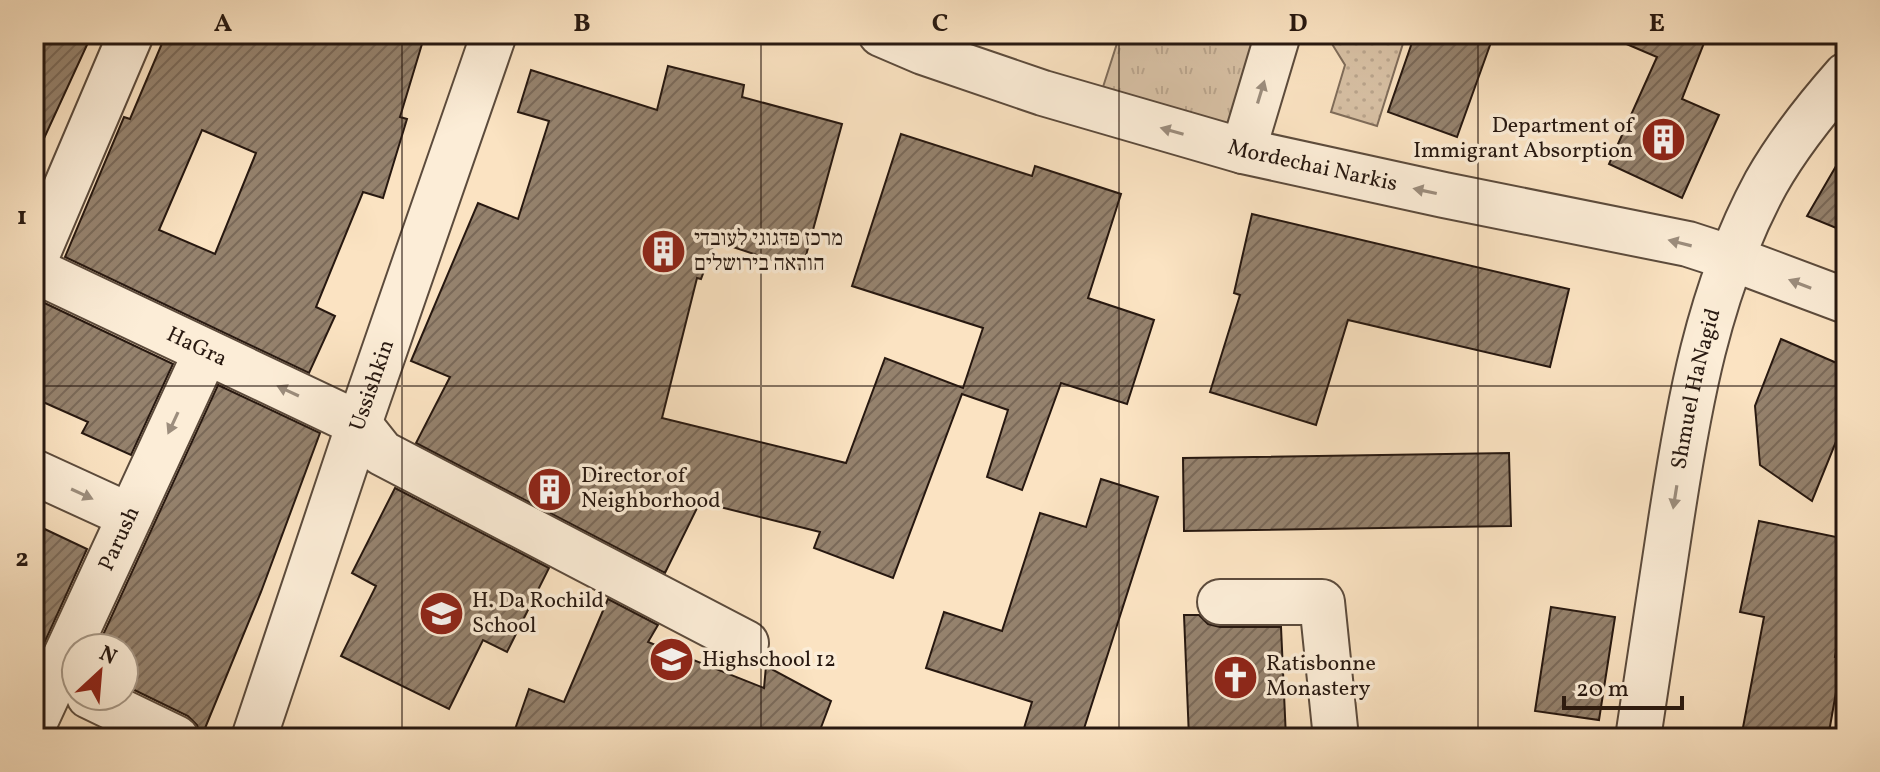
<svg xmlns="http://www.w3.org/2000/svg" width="1880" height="772" font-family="Vollkorn,'Frank Ruhl Libre',serif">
	<defs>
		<pattern id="grass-dots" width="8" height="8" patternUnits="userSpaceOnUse" patternTransform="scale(2)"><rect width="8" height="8" fill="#d7c0a4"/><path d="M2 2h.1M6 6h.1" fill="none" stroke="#b9a48c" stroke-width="1.8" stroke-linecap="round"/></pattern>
		<pattern id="park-tufts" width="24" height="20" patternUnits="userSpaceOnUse" patternTransform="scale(2)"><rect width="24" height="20" fill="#d7c0a4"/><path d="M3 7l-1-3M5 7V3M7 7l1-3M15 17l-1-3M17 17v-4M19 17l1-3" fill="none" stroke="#b9a48c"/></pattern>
		<pattern id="building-hatch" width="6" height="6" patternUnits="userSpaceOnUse" patternTransform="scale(2)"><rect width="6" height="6" fill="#95826d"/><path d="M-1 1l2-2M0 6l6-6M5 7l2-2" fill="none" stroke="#7a6958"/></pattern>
	</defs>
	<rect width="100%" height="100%" fill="#fbe3c2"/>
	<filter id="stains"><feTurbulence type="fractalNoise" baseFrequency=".0025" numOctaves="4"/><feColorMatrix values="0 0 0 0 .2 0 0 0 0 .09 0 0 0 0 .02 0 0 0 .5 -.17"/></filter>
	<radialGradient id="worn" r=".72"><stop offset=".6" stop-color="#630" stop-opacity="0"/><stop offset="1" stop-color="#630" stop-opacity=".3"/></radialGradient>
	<polygon fill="url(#grass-dots)" stroke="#7f6c5a" stroke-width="2" points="1330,34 1406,34 1377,126 1331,112 1345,65 1332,44"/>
	<polygon fill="url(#park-tufts)" stroke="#7f6c5a" stroke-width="2" points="1120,34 1266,34 1236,129 1103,87"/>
	<g fill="url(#building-hatch)" stroke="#271810" stroke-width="2" fill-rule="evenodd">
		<polygon points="34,34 92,34 34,160"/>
		<path d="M166 34H391L422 44 400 117 407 119 383 198 363 192 316 307 335 316 309 373 65 257 124 117 130 119ZM202 130 256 153 215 254 159 230Z"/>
		<polygon points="1415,34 1494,34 1457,137 1388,112"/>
		<polygon points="1603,34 1680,34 1704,43 1682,99 1719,115 1682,198 1609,164 1657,57"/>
		<polygon points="668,66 744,85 742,97 842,124 802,270 715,241 701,279 697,278 662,418 846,463 885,358 963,388 983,328 852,286 901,134 1032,176 1035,166 1121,194 1088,298 1154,320 1127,404 1061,383 1022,490 987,477 1008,410 962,394 893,578 814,548 820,532 700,502 665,573 416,443 450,377 411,361 478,203 518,219 549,121 518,112 531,70 657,110"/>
		<polygon points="1846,149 1846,232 1807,216"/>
		<polygon points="1252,214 1569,289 1550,367 1348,320 1316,425 1210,392 1240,295 1234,293"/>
		<polygon points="34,298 173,364 131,455 82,433 88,422 34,398"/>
		<polygon points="1781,339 1846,367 1846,417 1812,501 1760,465 1755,406"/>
		<polygon points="218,385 320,433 261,592 201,738 197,725 188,716 124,685 124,648 97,648"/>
		<polygon points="1509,453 1511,526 1184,531 1183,458"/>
		<polygon points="1101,479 1158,497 1081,738 1021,738 1032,702 926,668 944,612 1002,631 1040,513 1086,527"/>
		<polygon points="395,488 549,568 507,652 483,640 449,709 341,656 376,586 352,573"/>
		<polygon points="1759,521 1846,539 1846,601 1835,657 1842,658 1828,738 1741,738 1764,617 1740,612"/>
		<polygon points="34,524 87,549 42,648 34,648"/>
		<polygon points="608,599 658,625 648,642 764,688 766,666 831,701 817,738 512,738 529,689 564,702"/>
		<polygon points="1551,607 1615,617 1599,720 1535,711"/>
		<polygon points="1184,615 1199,615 1208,624 1220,627 1281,627 1286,738 1189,738"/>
	</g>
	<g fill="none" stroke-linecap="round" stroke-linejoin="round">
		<defs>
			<g id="minor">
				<path id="s1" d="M881 34 923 52 1043 93 1243 151 1444 195 1688 244 1731 258 1846 301"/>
				<polyline points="1243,151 1278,34"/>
				<polyline points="34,262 131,34"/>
				<path id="s2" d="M34 270 359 424 382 453 746 643"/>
				<polyline points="34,472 130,516"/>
				<polyline points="1220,602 1322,602 1336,738"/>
				<polyline points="89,696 176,738"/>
				<path id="s3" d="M34 724 206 352"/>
				<path id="s4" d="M254 738 359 424 494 34"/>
				<path id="s5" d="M1638 738C1649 668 1659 597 1670 527 1688 408 1708 290 1766 183 1788 144 1816 109 1846 75"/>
			</g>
		</defs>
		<use href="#minor" stroke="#5c4b3c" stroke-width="48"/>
		<use href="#minor" stroke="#fcedd7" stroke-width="44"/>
	</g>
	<defs><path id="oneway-solid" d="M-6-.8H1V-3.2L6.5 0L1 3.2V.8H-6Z" transform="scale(2)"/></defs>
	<g fill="#9c8d7d">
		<use href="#oneway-solid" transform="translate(1261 92) rotate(-73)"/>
		<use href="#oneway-solid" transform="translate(1172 131) rotate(-164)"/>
		<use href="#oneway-solid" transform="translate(1425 191) rotate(-168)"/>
		<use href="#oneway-solid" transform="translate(1680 243) rotate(-166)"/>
		<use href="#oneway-solid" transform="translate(1800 284) rotate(-159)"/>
		<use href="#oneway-solid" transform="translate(288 391) rotate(-155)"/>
		<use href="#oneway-solid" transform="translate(173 423) rotate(115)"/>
		<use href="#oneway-solid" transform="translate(82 494) rotate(25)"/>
		<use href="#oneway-solid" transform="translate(1675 497) rotate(99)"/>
	</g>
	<path fill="none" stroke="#271810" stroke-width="2" stroke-opacity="0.55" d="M402 34V738M761 34V738M1119 34V738M1478 34V738M34 386H1846"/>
	<defs>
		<symbol id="building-disc" viewBox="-11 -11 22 22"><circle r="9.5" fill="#8f2418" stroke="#fcedd7"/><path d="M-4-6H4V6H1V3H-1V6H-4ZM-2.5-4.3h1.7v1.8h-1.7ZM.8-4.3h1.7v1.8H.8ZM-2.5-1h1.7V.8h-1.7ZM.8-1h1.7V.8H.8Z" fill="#fff"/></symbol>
		<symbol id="school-disc" viewBox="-11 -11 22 22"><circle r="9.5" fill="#8f2418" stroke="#fcedd7"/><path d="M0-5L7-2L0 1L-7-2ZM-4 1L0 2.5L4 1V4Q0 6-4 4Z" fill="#fff"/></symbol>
		<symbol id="church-disc" viewBox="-11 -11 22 22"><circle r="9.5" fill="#8f2418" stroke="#fcedd7"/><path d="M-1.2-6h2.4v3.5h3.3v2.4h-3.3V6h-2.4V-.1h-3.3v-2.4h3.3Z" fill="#fff"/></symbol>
	</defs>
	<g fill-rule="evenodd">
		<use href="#building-disc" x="1638" y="114" width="51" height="51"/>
		<use href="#building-disc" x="638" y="226" width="51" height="51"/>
		<use href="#building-disc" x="524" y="464" width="51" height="51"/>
		<use href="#school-disc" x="416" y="588" width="51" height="51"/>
		<use href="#school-disc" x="646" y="634" width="51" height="51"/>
		<use href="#church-disc" x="1210" y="652" width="51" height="51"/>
	</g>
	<g text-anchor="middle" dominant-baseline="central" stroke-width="7" stroke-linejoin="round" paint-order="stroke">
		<g font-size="22" fill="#271810" stroke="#fcedd7" text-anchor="start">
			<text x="1633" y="126" text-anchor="end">Department of<tspan x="1633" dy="25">Immigrant Absorption</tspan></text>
			<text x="694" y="239">מרכז פדגוגי לעובדי<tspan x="694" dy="25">הוראה בירושלים</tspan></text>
			<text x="581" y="476">Director of<tspan x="581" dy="25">Neighborhood</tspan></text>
			<text x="472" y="601">H. Da Rochild<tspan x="472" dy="25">School</tspan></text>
			<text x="702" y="660">Highschool 12</text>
			<text x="1266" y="664">Ratisbonne<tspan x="1266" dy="25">Monastery</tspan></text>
		</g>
		<g font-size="22" fill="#271810" stroke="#fcedd7">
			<text stroke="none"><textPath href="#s1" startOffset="452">Mordechai Narkis</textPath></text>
			<text stroke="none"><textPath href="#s2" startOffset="180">HaGra</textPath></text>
			<text stroke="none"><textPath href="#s4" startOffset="372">Ussishkin</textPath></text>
			<text stroke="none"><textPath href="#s5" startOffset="354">Shmuel HaNagid</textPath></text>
			<text stroke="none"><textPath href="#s3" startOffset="204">Parush</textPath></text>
		</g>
	</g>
	<rect width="1880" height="772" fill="none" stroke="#fbe3c2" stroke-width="88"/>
	<g transform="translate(100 672) rotate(26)"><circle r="38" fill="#fcedd7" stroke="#a79887" stroke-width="2"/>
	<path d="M0-6L14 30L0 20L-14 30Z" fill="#8f2418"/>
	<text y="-12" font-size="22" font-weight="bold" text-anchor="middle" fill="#271810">N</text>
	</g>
	<path d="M1564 696v12h118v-12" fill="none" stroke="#271810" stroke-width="4"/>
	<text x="1576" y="696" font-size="24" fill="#271810" stroke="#fcedd7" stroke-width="6" paint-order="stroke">20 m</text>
	<rect x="44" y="44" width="1792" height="684" fill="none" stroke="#271810" stroke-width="3"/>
	<g font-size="26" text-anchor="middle" font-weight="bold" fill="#271810">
		<text x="223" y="31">A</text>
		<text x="582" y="31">B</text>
		<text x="940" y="31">C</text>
		<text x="1298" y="31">D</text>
		<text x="1657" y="31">E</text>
		<text x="22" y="224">1</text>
		<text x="22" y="566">2</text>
	</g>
	<rect width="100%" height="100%" filter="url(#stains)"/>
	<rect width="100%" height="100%" fill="url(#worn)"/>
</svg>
